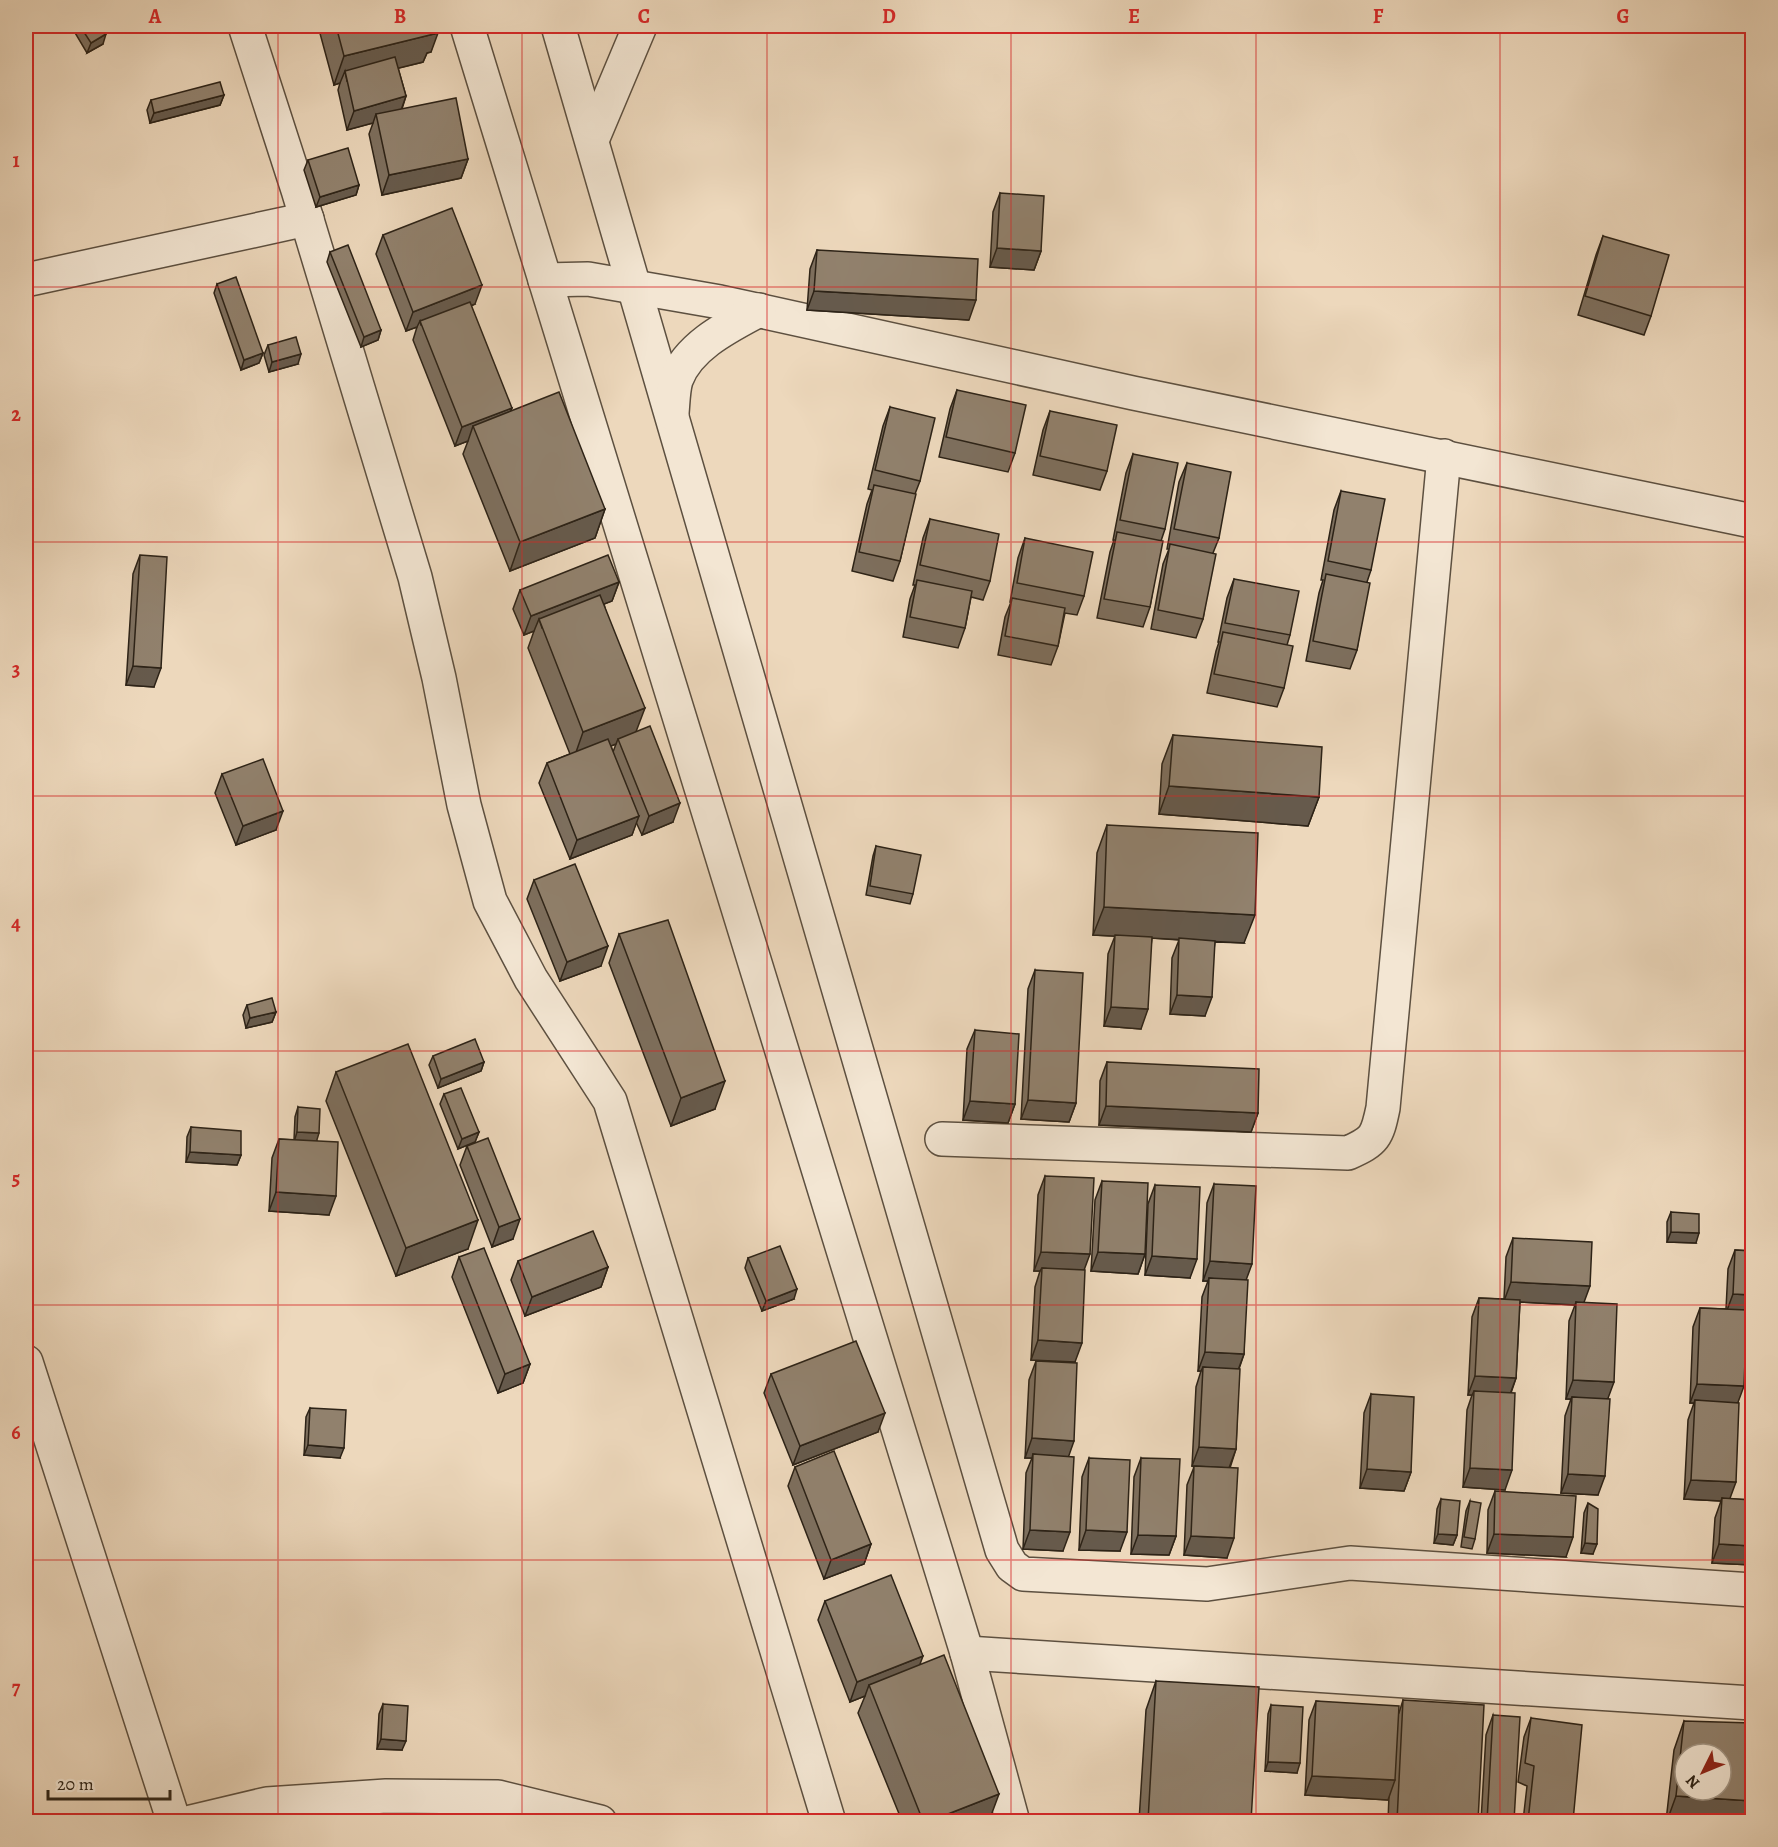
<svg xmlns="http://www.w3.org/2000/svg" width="1778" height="1847" font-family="Alegreya,serif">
	<rect width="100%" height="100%" fill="#edd8bc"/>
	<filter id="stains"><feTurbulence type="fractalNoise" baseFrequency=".00333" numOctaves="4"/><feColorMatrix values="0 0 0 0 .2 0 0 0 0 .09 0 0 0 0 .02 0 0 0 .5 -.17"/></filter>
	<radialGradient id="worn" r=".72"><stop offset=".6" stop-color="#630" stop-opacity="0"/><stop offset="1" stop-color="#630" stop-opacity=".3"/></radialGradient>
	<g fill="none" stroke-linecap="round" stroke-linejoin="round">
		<defs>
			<g id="minor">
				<polyline points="245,26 298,190 415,577 439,678 464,805 490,901 531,979 610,1101 829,1822"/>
				<polyline points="467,26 967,1653 1013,1822"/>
				<polyline points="558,26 1002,1550 1012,1566 1023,1574 1207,1584 1350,1563 1752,1590"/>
				<polyline points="592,140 640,26"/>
				<polyline points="26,280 307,219"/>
				<polyline points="545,280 588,279 720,302 1133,393 1752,521"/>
				<path d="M672 413C673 403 673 390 676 380 688 346 729 326 759 310"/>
				<path d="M942 1139 1348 1153C1375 1141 1377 1137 1383 1108L1444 456"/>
				<polyline points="26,1362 174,1822"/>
				<polyline points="967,1653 1752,1703"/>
				<polyline points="191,1822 267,1804 386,1796 498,1797 600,1822"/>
			</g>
		</defs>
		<use href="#minor" stroke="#5d5040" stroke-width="36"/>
		<use href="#minor" stroke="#f3e6d3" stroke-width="33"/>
	</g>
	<g fill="#7d6f5e" stroke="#2d2317" stroke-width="1.5" fill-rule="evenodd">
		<polygon points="71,26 101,26 103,44 87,53"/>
		<polygon points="318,26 436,26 431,52 427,53 423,62 398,68 406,96 402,109 468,159 461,178 382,195 369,134 373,123 347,130 338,90 340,83 334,85"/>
		<polygon points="224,95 220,105 150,123 147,110 151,100"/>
		<polygon points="308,160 359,185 356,195 316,207 304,170"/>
		<polygon points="1000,193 1041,251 1034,270 990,267 993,212"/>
		<polygon points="383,235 475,304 471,306 511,411 605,509 595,538 510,571 463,454 468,441 455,446 413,340 417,327 406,331 376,254"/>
		<polygon points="1603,236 1651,316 1644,335 1578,315 1596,255"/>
		<polygon points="817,250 969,320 807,310 810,269"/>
		<polygon points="330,252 381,330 378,340 361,347 327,262"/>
		<polygon points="217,284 263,353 259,363 241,370 214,293"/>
		<polygon points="268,345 298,364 269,372 264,355"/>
		<polygon points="957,390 1015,453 1008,472 939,457 950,409"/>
		<polygon points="890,407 920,481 915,494 900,561 893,581 852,571 867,504 872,490 868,489 883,426"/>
		<polygon points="1050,411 1107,471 1100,490 1033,475 1043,430"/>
		<polygon points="1133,454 1165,529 1161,541 1150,607 1143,627 1097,618 1110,552 1114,540 1113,540 1126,473"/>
		<polygon points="1187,463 1219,538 1213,553 1203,619 1196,638 1151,629 1163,564 1169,549 1167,549 1179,482"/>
		<polygon points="1341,491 1371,570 1367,582 1357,650 1350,669 1306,661 1319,593 1323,580 1321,580 1334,510"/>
		<polygon points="930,519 990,581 983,600 971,597 965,628 958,648 903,637 910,599 915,585 913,585 923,538"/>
		<polygon points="1025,538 1084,596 1077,615 1065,613 1058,646 1051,665 998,655 1005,617 1011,602 1010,602 1018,558"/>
		<polygon points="140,555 154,687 126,685 133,574"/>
		<polygon points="1234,579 1290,635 1287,645 1284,688 1277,707 1207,693 1216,651 1219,642 1218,642 1227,598"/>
		<path d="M619 582 612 601 604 604 636 732 673 822 642 835 636 822 632 835 570 859 539 783 547 763 570 754 528 648 534 631 524 635 513 609 520 590ZM616 744 613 752 611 746Z"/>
		<polygon points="1173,735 1319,797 1308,826 1159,814 1162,764"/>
		<polygon points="222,774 276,830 236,845 215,793"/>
		<polygon points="1107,825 1244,943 1215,942 1205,1016 1170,1014 1172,958 1179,940 1152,938 1141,1029 1104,1026 1108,954 1115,936 1093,935 1097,853"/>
		<polygon points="876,846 913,894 910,904 866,895 873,856"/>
		<polygon points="534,880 601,966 560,981 527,899"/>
		<polygon points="619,934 715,1109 671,1126 609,963"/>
		<polygon points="1035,970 1076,1103 1069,1122 1021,1119 1028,989"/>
		<polygon points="247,1005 276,1012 272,1022 246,1028 243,1015"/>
		<polygon points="975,1030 1015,1104 1008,1123 963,1120 967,1049"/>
		<polygon points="433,1056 484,1062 481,1071 438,1088 429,1065"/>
		<polygon points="1107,1062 1258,1113 1251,1132 1099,1125 1100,1081"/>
		<polygon points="336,1072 468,1249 396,1276 326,1101"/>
		<polygon points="444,1094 479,1132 475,1142 458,1149 440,1104"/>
		<polygon points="298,1107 317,1141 329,1215 269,1211 272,1158 279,1139 294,1140 295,1117"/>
		<polygon points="191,1127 241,1155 237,1165 186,1162 187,1137"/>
		<polygon points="467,1146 513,1239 492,1247 460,1165"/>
		<polygon points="1045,1176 1084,1270 1075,1362 1031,1360 1035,1287 1040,1271 1034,1271 1038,1195"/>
		<polygon points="1102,1181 1145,1254 1138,1274 1091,1271 1095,1200"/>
		<polygon points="1214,1184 1246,1280 1244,1354 1239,1369 1236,1449 1230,1468 1227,1558 1184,1555 1187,1485 1194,1467 1192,1466 1196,1387 1201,1371 1198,1371 1202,1297 1208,1281 1203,1281 1207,1203"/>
		<polygon points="1155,1185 1190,1278 1145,1275 1148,1204"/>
		<polygon points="1671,1212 1696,1243 1667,1242 1667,1222"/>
		<polygon points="1513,1238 1584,1302 1608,1399 1598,1495 1561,1493 1565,1416 1571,1399 1566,1399 1569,1321 1575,1305 1520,1302 1516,1378 1511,1393 1505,1490 1463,1487 1467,1410 1472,1395 1468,1395 1472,1317 1479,1298 1504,1299 1506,1257"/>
		<polygon points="1735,1250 1752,1251 1752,1314 1747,1314 1738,1403 1729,1499 1752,1500 1752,1565 1712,1563 1715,1518 1721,1501 1684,1499 1688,1420 1694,1403 1690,1403 1693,1327 1700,1308 1726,1309 1728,1269"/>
		<polygon points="459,1257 530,1364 523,1383 498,1393 452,1277"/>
		<polygon points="748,1258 794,1299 762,1311 745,1268"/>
		<polygon points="518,1261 608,1267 601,1287 525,1316 511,1280"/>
		<polygon points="1036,1361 1068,1456 1063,1551 1023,1549 1026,1473 1032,1458 1025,1458 1029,1380"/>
		<polygon points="771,1374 878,1432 793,1465 764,1393"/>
		<polygon points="1371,1394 1411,1472 1404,1491 1360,1488 1364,1413"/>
		<polygon points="310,1408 340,1458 304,1455 306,1417"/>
		<polygon points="1089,1458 1120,1551 1079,1550 1082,1477"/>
		<polygon points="1141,1458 1176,1536 1169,1555 1131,1554 1134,1477"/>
		<polygon points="795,1467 871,1544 864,1564 824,1579 788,1486"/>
		<polygon points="1495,1491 1566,1557 1487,1553 1488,1510"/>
		<polygon points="1441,1499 1457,1535 1453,1545 1434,1543 1437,1509"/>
		<polygon points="1470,1501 1475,1539 1472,1549 1461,1547 1466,1511"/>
		<polygon points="1588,1503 1593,1554 1581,1553 1584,1513"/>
		<polygon points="825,1601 920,1665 989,1821 902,1821 858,1713 865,1696 850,1702 818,1620"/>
		<polygon points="1156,1681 1251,1821 1139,1821 1146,1710"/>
		<polygon points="1403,1700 1478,1821 1388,1821 1389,1795 1388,1800 1305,1795 1309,1720 1316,1701 1399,1713"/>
		<polygon points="383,1704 402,1750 377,1749 379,1714"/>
		<polygon points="1271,1705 1297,1773 1265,1771 1268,1714"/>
		<polygon points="1493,1715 1514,1821 1481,1821 1486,1735"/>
		<polygon points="1531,1718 1573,1821 1523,1821 1527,1786 1518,1782 1524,1737"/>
		<polygon points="1684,1721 1752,1821 1666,1821 1674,1750"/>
	</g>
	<g fill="#665a4c" stroke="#2d2317" stroke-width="1.5">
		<polygon points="438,33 431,52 427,53 423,62 347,81 345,71 340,83 334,85 344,56"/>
		<polygon points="106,34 103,44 87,53 91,43"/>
		<polygon points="224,95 220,105 150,123 154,113"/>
		<polygon points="406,96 399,116 376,114 373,123 347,130 354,111"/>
		<polygon points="468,159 461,178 382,195 389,175"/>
		<polygon points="359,185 356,195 316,207 320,197"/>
		<polygon points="997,248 1041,251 1034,270 990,267"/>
		<polygon points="482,285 475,304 421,325 420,321 417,327 406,331 413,312"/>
		<polygon points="814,291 976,300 969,320 807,310"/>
		<polygon points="381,330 378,340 361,347 364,337"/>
		<polygon points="263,353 259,363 241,370 244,360"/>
		<polygon points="301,354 298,364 269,372 272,362"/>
		<polygon points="512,408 505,427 473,426 468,441 455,446 462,427"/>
		<polygon points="605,509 595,538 510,571 520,542"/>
		<polygon points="619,582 612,601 542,628 539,619 534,631 524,635 531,616"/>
		<polygon points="133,666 161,668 154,687 126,685"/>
		<polygon points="645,708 634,737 618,739 616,744 573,761 583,732"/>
		<polygon points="1169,786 1319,797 1308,826 1159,814"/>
		<polygon points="680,803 673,822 642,835 649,816"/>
		<polygon points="283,811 276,830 236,845 243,826"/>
		<polygon points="639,816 632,835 570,859 577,840"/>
		<polygon points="1104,907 1255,915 1244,943 1093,935"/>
		<polygon points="608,946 601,966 560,981 567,962"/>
		<polygon points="1177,995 1212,997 1205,1016 1170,1014"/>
		<polygon points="1111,1007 1148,1009 1141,1029 1104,1026"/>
		<polygon points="276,1012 272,1022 246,1028 250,1018"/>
		<polygon points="484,1062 481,1071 438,1088 441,1079"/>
		<polygon points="725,1081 715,1109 671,1126 681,1098"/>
		<polygon points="1028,1100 1076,1103 1069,1122 1021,1119"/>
		<polygon points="970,1101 1015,1104 1008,1123 963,1120"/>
		<polygon points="1106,1106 1258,1113 1251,1132 1099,1125"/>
		<polygon points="297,1132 319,1133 316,1143 294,1142"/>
		<polygon points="479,1132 475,1142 458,1149 462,1139"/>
		<polygon points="190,1152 241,1155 237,1165 186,1162"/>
		<polygon points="276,1192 336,1196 329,1215 269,1211"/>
		<polygon points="520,1219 513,1239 492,1247 499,1227"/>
		<polygon points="478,1220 468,1249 396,1276 406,1248"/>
		<polygon points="1671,1232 1699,1233 1696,1243 1667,1242"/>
		<polygon points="1041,1252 1090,1254 1083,1273 1042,1268 1040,1271 1034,1271"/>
		<polygon points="1098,1252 1145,1254 1138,1274 1091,1271"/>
		<polygon points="1152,1256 1197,1259 1190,1278 1145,1275"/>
		<polygon points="1210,1261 1252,1264 1245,1283 1209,1278 1208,1281 1203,1281"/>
		<polygon points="608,1267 601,1287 525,1316 532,1297"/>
		<polygon points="1511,1282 1590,1286 1583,1305 1576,1302 1575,1305 1504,1301"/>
		<polygon points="797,1289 794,1299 762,1311 766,1301"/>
		<polygon points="1733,1294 1752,1295 1752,1314 1726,1313"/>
		<polygon points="1038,1340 1082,1343 1075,1362 1031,1360"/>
		<polygon points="1205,1352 1244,1354 1237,1373 1203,1367 1201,1371 1198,1371"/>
		<polygon points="530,1364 523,1383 498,1393 505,1374"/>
		<polygon points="1475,1376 1516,1378 1509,1397 1474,1391 1472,1395 1468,1395"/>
		<polygon points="1573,1380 1614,1382 1607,1401 1572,1397 1571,1399 1566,1399"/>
		<polygon points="1697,1384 1744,1386 1737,1405 1695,1400 1694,1403 1690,1403"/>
		<polygon points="885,1413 878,1432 793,1465 800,1446"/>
		<polygon points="1032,1438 1074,1441 1067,1461 1033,1454 1032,1458 1025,1458"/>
		<polygon points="308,1445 344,1448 340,1458 304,1455"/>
		<polygon points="1199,1447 1236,1449 1229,1468 1192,1466"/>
		<polygon points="1470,1468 1512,1470 1505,1490 1463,1487"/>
		<polygon points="1367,1469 1411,1472 1404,1491 1360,1488"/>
		<polygon points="1568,1474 1605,1476 1598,1495 1561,1493"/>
		<polygon points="1691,1480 1736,1482 1729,1501 1722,1498 1721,1501 1684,1499"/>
		<polygon points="1030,1530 1070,1532 1063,1551 1023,1549"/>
		<polygon points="1086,1530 1127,1532 1120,1551 1079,1550"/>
		<polygon points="1438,1534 1457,1535 1453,1545 1434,1543"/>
		<polygon points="1494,1534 1573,1537 1566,1557 1487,1553"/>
		<polygon points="1138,1535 1176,1536 1169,1555 1131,1554"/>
		<polygon points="1191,1536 1234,1538 1227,1558 1184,1555"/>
		<polygon points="1585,1543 1597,1544 1593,1554 1581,1553"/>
		<polygon points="871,1544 864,1564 824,1579 831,1560"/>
		<polygon points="1719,1544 1752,1546 1752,1565 1712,1563"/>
		<polygon points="923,1656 916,1675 869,1685 865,1696 850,1702 857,1682"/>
		<polygon points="381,1739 406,1741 402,1750 377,1749"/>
		<polygon points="1268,1762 1300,1763 1297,1773 1265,1771"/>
		<polygon points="1312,1776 1395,1780 1388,1800 1305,1795"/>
		<polygon points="999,1794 989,1821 930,1821"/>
		<polygon points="1676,1796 1752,1801 1752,1821 1667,1821"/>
	</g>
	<g fill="#91816d" stroke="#2d2317" stroke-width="1.5" fill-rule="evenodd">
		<polygon points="80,26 101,26 106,34 91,43"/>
		<polygon points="336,26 431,26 434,34 344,56"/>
		<polygon points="431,26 436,26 438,33 434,34"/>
		<polygon points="395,57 406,96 354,111 345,71"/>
		<polygon points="220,82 224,95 154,113 151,100"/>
		<polygon points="456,98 468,159 389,175 376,114"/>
		<polygon points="348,148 359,185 320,197 308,160"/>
		<polygon points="1000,193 1044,196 1041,251 997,248"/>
		<polygon points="452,208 482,285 413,312 383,235"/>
		<polygon points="1603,236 1669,255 1651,316 1585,296"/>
		<polygon points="348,245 381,330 364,337 330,252"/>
		<polygon points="817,250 978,259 976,300 814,291"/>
		<polygon points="236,277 263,353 244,360 217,284"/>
		<polygon points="470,302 512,408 462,427 420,321"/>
		<polygon points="296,337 301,354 272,362 268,345"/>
		<polygon points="957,390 1026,405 1015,453 946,437"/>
		<polygon points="559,392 605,509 520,542 473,426"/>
		<polygon points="890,407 935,418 920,481 875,470"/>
		<polygon points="1050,411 1117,425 1107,471 1040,456"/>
		<polygon points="1133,454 1178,463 1165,529 1120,520"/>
		<polygon points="1187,463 1231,472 1219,538 1174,529"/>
		<polygon points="874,485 916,494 900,561 859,552"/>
		<polygon points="1341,491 1385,499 1371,570 1328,561"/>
		<polygon points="930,519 999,534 990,581 920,565"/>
		<polygon points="1117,532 1163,541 1150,607 1104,599"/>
		<polygon points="1025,538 1093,552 1084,596 1017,583"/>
		<polygon points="1170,544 1216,554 1203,619 1158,610"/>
		<polygon points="140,555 167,557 161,668 133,666"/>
		<polygon points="608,555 619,582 531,616 520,590"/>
		<polygon points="1326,574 1370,583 1357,650 1313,641"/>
		<polygon points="1234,579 1299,591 1290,635 1225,623"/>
		<polygon points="917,580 972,591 965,628 910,617"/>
		<polygon points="600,595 645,708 583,732 539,619"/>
		<polygon points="1012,598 1065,608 1058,646 1005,636"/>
		<polygon points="1223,632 1293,646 1284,688 1214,674"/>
		<polygon points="650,726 680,803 649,816 618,739"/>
		<polygon points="1173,735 1322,747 1319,797 1169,786"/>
		<polygon points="608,739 639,816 577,840 547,763"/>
		<polygon points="263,759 283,811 243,826 222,774"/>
		<polygon points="1107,825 1258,833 1255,915 1104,907"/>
		<polygon points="876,846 921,855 913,894 870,886"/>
		<polygon points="575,864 608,946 567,962 534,880"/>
		<polygon points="668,920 725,1081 681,1098 619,934"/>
		<polygon points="1115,935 1152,937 1148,1009 1111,1007"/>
		<polygon points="1179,938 1215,941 1212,997 1177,995"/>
		<polygon points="1035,970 1083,973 1076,1103 1028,1100"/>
		<polygon points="272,998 276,1012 250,1018 247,1005"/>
		<polygon points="975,1030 1019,1034 1015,1104 970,1101"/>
		<polygon points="475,1039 484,1062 441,1079 433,1056"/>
		<polygon points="408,1044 478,1220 406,1248 336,1072"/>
		<polygon points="1107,1062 1259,1069 1258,1113 1106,1106"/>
		<polygon points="461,1088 479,1132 462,1139 444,1094"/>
		<polygon points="298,1107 320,1109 319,1133 297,1132"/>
		<polygon points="191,1127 241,1131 241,1155 190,1152"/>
		<polygon points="488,1138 520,1219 499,1227 467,1146"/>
		<polygon points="279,1139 338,1142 336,1196 276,1192"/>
		<polygon points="1045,1176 1094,1178 1090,1254 1041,1252"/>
		<polygon points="1102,1181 1148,1183 1145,1254 1098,1252"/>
		<polygon points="1214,1184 1256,1186 1252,1264 1210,1261"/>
		<polygon points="1155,1185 1200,1187 1197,1259 1152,1256"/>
		<polygon points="1671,1212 1699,1214 1699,1233 1671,1232"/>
		<polygon points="593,1231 608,1267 532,1297 518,1261"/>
		<polygon points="1513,1238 1592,1242 1590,1286 1511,1282"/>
		<polygon points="780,1246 797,1289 766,1301 748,1258"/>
		<polygon points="484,1248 530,1364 505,1374 459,1257"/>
		<polygon points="1735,1250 1752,1251 1752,1295 1733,1294"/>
		<polygon points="1042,1268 1085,1270 1082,1343 1038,1340"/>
		<polygon points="1209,1278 1248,1280 1244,1354 1205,1352"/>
		<polygon points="1479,1298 1520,1300 1516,1378 1475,1376"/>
		<polygon points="1576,1302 1617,1304 1614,1382 1573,1380"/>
		<polygon points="1700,1308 1747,1310 1744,1386 1697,1384"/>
		<polygon points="856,1341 885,1413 800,1446 771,1374"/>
		<polygon points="1036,1361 1077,1363 1074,1441 1032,1438"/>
		<polygon points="1203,1367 1240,1369 1236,1449 1199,1447"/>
		<polygon points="1474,1391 1515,1393 1512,1470 1470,1468"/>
		<polygon points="1371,1394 1414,1397 1411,1472 1367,1469"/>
		<polygon points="1572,1397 1610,1399 1605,1476 1568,1474"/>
		<polygon points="1695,1400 1739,1403 1736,1482 1691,1480"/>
		<polygon points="310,1408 346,1410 344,1448 308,1445"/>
		<polygon points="834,1451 871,1544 831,1560 795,1467"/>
		<polygon points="1033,1454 1074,1457 1070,1532 1030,1530"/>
		<polygon points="1089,1458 1130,1460 1127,1532 1086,1530"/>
		<polygon points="1141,1458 1180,1459 1176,1536 1138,1535"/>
		<polygon points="1194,1466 1238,1468 1234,1538 1191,1536"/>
		<polygon points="1495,1491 1576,1496 1573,1537 1494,1534"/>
		<polygon points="1722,1498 1752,1500 1752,1546 1719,1544"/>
		<polygon points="1441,1499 1460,1501 1457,1535 1438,1534"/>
		<polygon points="1470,1501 1481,1503 1475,1539 1464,1537"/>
		<polygon points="1588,1503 1598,1509 1597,1544 1585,1543"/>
		<polygon points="891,1575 923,1656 857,1682 825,1601"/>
		<polygon points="944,1655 999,1794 930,1821 923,1821 869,1685"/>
		<polygon points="1156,1681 1259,1687 1251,1821 1148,1821"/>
		<polygon points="1403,1700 1484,1705 1478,1821 1397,1821"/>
		<polygon points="1316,1701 1399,1706 1395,1780 1312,1776"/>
		<polygon points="383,1704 408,1706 406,1741 381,1739"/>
		<polygon points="1271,1705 1303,1707 1300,1763 1268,1762"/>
		<polygon points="1493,1715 1520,1717 1514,1821 1487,1821"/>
		<polygon points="1531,1718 1582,1725 1573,1821 1528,1821 1534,1766 1525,1763"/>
		<path d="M1684 1721 1752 1723V1801L1676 1796ZM1685 1754H1721V1790H1685Z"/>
	</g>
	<path fill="none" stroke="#d62828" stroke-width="1.5" stroke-opacity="0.55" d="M278 26V1822M522 26V1822M767 26V1822M1011 26V1822M1256 26V1822M1500 26V1822M26 287H1752M26 542H1752M26 796H1752M26 1051H1752M26 1305H1752M26 1560H1752"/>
	<rect width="1778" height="1847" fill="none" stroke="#edd8bc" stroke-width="66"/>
	<g transform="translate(1703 1772) rotate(227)"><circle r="28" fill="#f3e6d3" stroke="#a49888" stroke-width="1.5"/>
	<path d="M0-4.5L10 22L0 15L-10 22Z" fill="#8f2418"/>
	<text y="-9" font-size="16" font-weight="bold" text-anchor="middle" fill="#2d2317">N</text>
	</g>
	<path d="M48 1790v9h122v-9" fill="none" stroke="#2d2317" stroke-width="3"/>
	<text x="57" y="1790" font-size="18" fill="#2d2317" stroke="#f3e6d3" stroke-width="4.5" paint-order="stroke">20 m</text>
	<rect x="33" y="33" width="1712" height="1781" fill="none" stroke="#d62828" stroke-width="2"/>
	<g font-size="20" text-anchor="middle" font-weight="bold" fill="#d62828">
		<text x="155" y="23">A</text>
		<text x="400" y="23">B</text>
		<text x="644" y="23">C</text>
		<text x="889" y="23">D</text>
		<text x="1134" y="23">E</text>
		<text x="1378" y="23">F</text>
		<text x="1623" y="23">G</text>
		<text x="16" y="167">1</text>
		<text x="16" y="421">2</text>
		<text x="16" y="676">3</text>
		<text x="16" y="930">4</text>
		<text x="16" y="1185">5</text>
		<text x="16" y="1439">6</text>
		<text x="16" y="1694">7</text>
	</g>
	<rect width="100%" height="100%" filter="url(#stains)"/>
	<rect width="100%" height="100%" fill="url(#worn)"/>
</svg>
